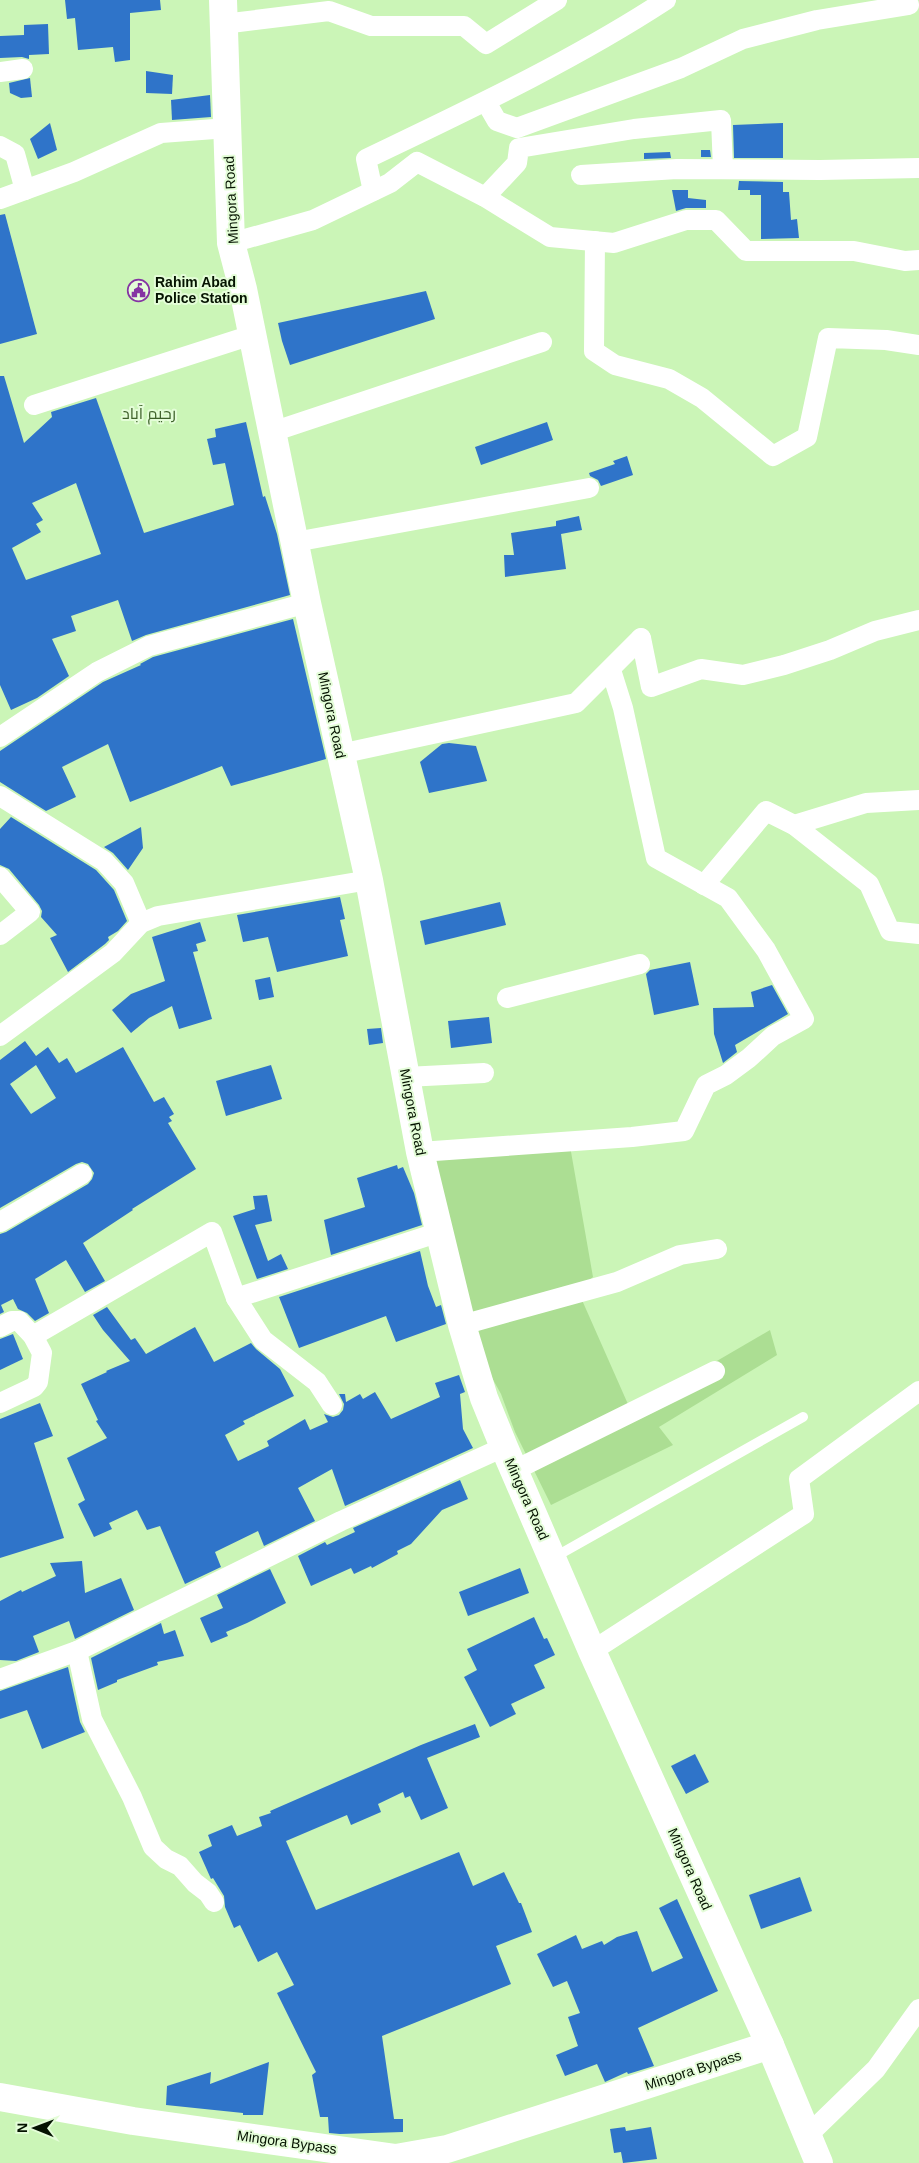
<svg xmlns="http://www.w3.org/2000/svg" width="919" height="2163" font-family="Arial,Cairo,sans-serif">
	<rect width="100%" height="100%" fill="#cbf5b7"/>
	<polygon fill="#acde93" points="570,1146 593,1277 578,1291 631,1411 770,1330 777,1355 659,1427 673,1445 551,1505 515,1432 501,1394 491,1376 420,1152"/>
	<g fill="#2f74c9" fill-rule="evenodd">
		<polygon points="65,0 160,0 161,10 130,13 130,60 115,62 113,47 78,50 75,18 67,19"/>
		<polygon points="48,24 49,54 29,55 29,59 22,57 0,58 0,36 24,35 24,25"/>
		<polygon points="146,71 173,75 172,94 146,93"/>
		<polygon points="30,78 32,97 21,98 10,93 9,83"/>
		<polygon points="210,95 211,117 172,120 171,100"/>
		<polygon points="50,123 57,150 38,159 30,139"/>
		<polygon points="783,123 783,158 734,158 733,125"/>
		<polygon points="701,150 710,150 711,157 701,157"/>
		<polygon points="670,152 671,158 644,159 644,153"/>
		<polygon points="739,181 783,182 783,192 789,192 791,220 797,219 799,238 761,239 761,195 750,195 750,190 738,190"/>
		<polygon points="672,190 688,190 688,198 706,200 706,208 686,208 676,211"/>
		<polygon points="5,214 37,334 0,344 0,215"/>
		<polygon points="426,291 435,319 290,365 282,341 278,323"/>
		<path d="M0 376H4L24 443 52 417 51 412 96 398 144 533 234 505 225 463 213 465 207 439 216 437 215 429 246 422 263 497 265 496 277 534 290 595 146 635 132 641 118 600 71 616 76 631 52 639 69 676 37 698 11 710 0 685ZM76 483 101 554 26 580 12 548 41 532 36 524 43 520 32 503Z"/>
		<polygon points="547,422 553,440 481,465 475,447"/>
		<polygon points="627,456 633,475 601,486 598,480 590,476 589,473 615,464 613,461"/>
		<polygon points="579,516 582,530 561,534 566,569 505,577 504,555 514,555 511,533 556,526 556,521"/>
		<polygon points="293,619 326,759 231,786 222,766 130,802 108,744 62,767 76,797 46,811 0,782 0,751 103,682 141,665 140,664 153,657"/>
		<polygon points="449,743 476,746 487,781 429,793 420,762 442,744"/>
		<polygon points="11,817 96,870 114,890 127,921 118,931 108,937 109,940 105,944 68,972 50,938 57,935 41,917 42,911 39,905 9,869 0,865 0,829"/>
		<polygon points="141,827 143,848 128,870 113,853 104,847"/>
		<polygon points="340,897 345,919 340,920 348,956 277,972 268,937 243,942 237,915"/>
		<polygon points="500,902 506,925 425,945 420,921"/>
		<polygon points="200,922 206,941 196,944 198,951 193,952 212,1019 179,1029 172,1006 149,1018 131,1033 112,1010 131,994 165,981 152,937"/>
		<polygon points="690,962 699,1005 654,1015 646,974 650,970"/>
		<polygon points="270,977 274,997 259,1000 255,980"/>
		<polygon points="772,985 788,1014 735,1045 737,1052 723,1063 714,1034 713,1008 754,1007 751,992"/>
		<polygon points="489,1017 492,1043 451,1048 448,1021"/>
		<polygon points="381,1028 383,1043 369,1045 367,1029"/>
		<path d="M25 1041 36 1056 48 1047 59 1063 67 1058 76 1073 123 1047 154 1102 164 1097 174 1114 169 1117 172 1121 168 1123 196 1169 132 1209 133 1210 83 1243 105 1281 85 1292 66 1260 35 1279 49 1313 35 1321 27 1313 18 1309 13 1299 1 1305 4 1312 0 1314V1234L6 1232 88 1184 92 1179 94 1173 88 1164 82 1162 76 1164 0 1208V1060ZM36 1065 56 1098 31 1114 10 1084Z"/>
		<polygon points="271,1065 282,1099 226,1116 216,1081"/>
		<polygon points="397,1165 398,1169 403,1167 414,1193 422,1225 331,1255 324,1220 365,1207 357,1178"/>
		<polygon points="267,1195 272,1221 255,1225 268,1261 281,1254 288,1269 257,1279 233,1216 255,1209 253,1196"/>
		<polygon points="420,1251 428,1286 436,1307 441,1305 446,1324 396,1342 386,1316 299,1348 279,1297"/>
		<polygon points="107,1307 131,1340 135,1338 146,1354 195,1327 214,1362 251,1343 256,1349 280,1369 294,1396 243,1421 245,1424 225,1435 238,1461 269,1446 267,1441 305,1419 310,1430 328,1422 324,1414 333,1417 339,1415 343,1410 344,1404 339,1394 345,1394 346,1402 360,1394 363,1399 375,1392 391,1419 440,1397 435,1383 459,1375 465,1392 460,1394 463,1429 473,1448 345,1506 332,1469 298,1488 315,1521 264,1546 258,1531 215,1552 221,1567 185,1584 160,1526 147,1530 137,1510 109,1523 112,1529 94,1537 78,1504 85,1500 67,1458 107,1438 96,1421 98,1420 81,1384 107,1372 106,1371 130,1361 103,1330 93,1315"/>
		<polygon points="13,1334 23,1359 0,1370 0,1339"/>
		<polygon points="40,1403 53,1436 34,1443 64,1538 0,1558 0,1419"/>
		<polygon points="460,1480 468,1499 442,1510 411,1544 397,1551 398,1554 372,1568 371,1566 354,1574 351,1568 311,1586 298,1556 325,1542 327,1545 355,1532 353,1528"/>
		<polygon points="82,1561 85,1593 121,1578 134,1610 75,1639 69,1621 33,1636 39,1652 16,1661 0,1660 0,1601 21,1590 22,1592 56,1576 50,1563"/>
		<polygon points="520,1568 529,1593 468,1616 459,1592"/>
		<polygon points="270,1569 286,1603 247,1623 226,1632 228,1636 211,1643 200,1618 223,1608 217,1595"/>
		<polygon points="534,1617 544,1639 547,1638 555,1655 534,1665 545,1688 511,1704 516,1714 490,1727 464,1677 477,1670 467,1649"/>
		<polygon points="161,1623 164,1634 175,1630 184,1656 157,1662 158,1665 117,1680 117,1682 98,1690 91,1658"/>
		<polygon points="68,1667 80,1722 85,1732 42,1749 27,1710 0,1719 0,1691"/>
		<polygon points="475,1724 480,1737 427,1758 448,1808 421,1820 410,1796 405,1798 403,1792 378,1804 381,1812 351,1825 347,1815 286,1841 316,1910 459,1852 473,1886 504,1872 519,1903 521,1903 532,1932 496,1946 511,1984 382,2036 394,2119 403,2119 403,2132 340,2134 329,2133 328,2117 320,2117 312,2075 316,2072 277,1993 294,1985 277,1952 258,1962 240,1925 234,1928 225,1907 224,1896 213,1878 211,1879 199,1852 212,1846 208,1835 232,1825 237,1836 262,1826 259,1817 271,1813 270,1811 421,1745"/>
		<polygon points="695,1754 709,1782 686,1794 671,1766"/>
		<polygon points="800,1877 812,1911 761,1929 749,1895"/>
		<polygon points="677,1899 718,1991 638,2028 654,2066 628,2074 627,2072 605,2082 597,2064 565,2076 556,2055 578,2046 568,2017 580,2013 567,1981 553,1987 537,1954 576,1935 582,1949 602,1941 604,1945 617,1937 637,1931 652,1972 683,1958 659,1908"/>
		<polygon points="269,2062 263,2115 243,2115 243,2113 166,2105 167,2086 211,2072 210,2084"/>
		<polygon points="625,2127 626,2131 651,2127 657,2159 623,2163 621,2152 614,2153 610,2129"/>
	</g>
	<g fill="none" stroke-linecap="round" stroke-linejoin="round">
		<polyline stroke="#fff" stroke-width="10" points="553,1558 803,1417"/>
		<g stroke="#fff" stroke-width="20">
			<polyline points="223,24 329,11 371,26 464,26 486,44 557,0"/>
			<polyline points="0,72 23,69"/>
			<polyline points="486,102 497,121 517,128 681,68 743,39 817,20 909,5"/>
			<polyline points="0,146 15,154 25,190"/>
			<polyline points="581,175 677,169 820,170 919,168"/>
			<path d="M373 191 366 159C468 110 571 62 666 0"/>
			<polyline points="485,197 517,163 519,148 634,129 721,120 723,169"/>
			<polyline points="0,199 74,172 161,133 228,128"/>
			<polyline points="595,241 594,351 615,365 669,379 702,398 773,456 807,437 828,338 886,340 919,345"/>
			<polyline points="231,243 313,220 390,183 417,162 485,197 550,237 614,243 686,220 716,220 746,251 854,251 905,261 919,260"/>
			<polyline points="34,405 252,335"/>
			<polyline points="272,432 542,342"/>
			<polyline points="295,542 589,488"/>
			<polyline points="641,638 651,687 701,669 743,675 784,665 830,650 875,631 919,620"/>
			<polyline points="0,737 97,672 149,646 307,603"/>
			<polyline points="340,754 576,703 641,638"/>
			<polyline points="0,796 104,861 124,883 141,923"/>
			<polyline points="794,825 866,803 919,800"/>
			<polyline points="0,877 30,912 0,935"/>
			<polyline points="704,885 766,811 794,825 869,884 890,931 919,934"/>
			<polyline points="507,998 640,964"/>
			<polyline points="0,1036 113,953 141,923 158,916 369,880"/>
			<polyline points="406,1077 484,1073"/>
			<polyline points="420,1152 632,1137 684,1131 706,1085 726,1075 749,1058 773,1036 804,1019 766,950 728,898 656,858 623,708 611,670"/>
			<polyline points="0,1222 82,1174"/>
			<polyline points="236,1298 263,1340 317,1382 332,1405"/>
			<polyline points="462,1325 617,1282 680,1255 717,1249"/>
			<polyline points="0,1327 12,1321 19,1321 33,1336 42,1353 38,1382 34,1387 0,1403"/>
			<polyline points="33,1336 212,1232 236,1298 440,1232"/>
			<polyline points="515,1470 715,1371"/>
			<polyline points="77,1651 92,1719 132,1797 153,1847 166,1859 180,1866 195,1883 208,1893 214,1902"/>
			<polyline points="592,1651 804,1514 799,1479 919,1391"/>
			<polyline points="0,1679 77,1651 341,1521 504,1447"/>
			<polyline points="808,2135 876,2069 919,2009"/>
		</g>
		<polyline stroke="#fff" stroke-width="28" points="223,0 231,243 243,289 307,603 369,880 420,1152 462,1325 484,1398 504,1447 592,1651 770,2045"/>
		<polyline stroke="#fff" stroke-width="28" points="0,2097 133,2121 396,2158 447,2149 770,2045 819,2163"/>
	</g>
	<defs>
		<symbol id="civic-ring" viewBox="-11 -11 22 22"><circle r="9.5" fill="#e4fdd8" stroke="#8534a3" stroke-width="1.5"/><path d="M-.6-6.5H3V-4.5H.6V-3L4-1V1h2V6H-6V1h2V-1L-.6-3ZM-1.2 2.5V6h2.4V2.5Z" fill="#8534a3"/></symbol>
	</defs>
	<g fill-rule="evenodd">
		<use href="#civic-ring" x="126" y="278" width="25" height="25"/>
	</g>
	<g text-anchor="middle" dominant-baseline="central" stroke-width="4" stroke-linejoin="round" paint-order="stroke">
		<g font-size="14" fill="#051301" stroke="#e4fdd8">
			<text transform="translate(231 200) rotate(-93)">Mingora Road</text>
			<text transform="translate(332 715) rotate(78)">Mingora Road</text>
			<text transform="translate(413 1112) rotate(79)">Mingora Road</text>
			<text transform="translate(527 1499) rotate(66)">Mingora Road</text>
			<text transform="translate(690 1869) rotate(66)">Mingora Road</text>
			<text transform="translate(693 2070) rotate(-18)">Mingora Bypass</text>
			<text transform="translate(287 2142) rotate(8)">Mingora Bypass</text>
		</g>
		<g font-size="14" font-weight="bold" fill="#051301" stroke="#e4fdd8" text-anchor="start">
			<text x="155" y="282">Rahim Abad<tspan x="155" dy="16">Police Station</tspan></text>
		</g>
		<g font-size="16" fill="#3d6029" stroke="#e4fdd8">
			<text x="149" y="413">رحیم آباد</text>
		</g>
	</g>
	<g transform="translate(35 2128) rotate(271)" stroke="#e4fdd8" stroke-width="4" paint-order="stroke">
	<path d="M0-4L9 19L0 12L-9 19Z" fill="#051301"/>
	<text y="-8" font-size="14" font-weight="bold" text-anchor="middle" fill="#051301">N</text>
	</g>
</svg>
